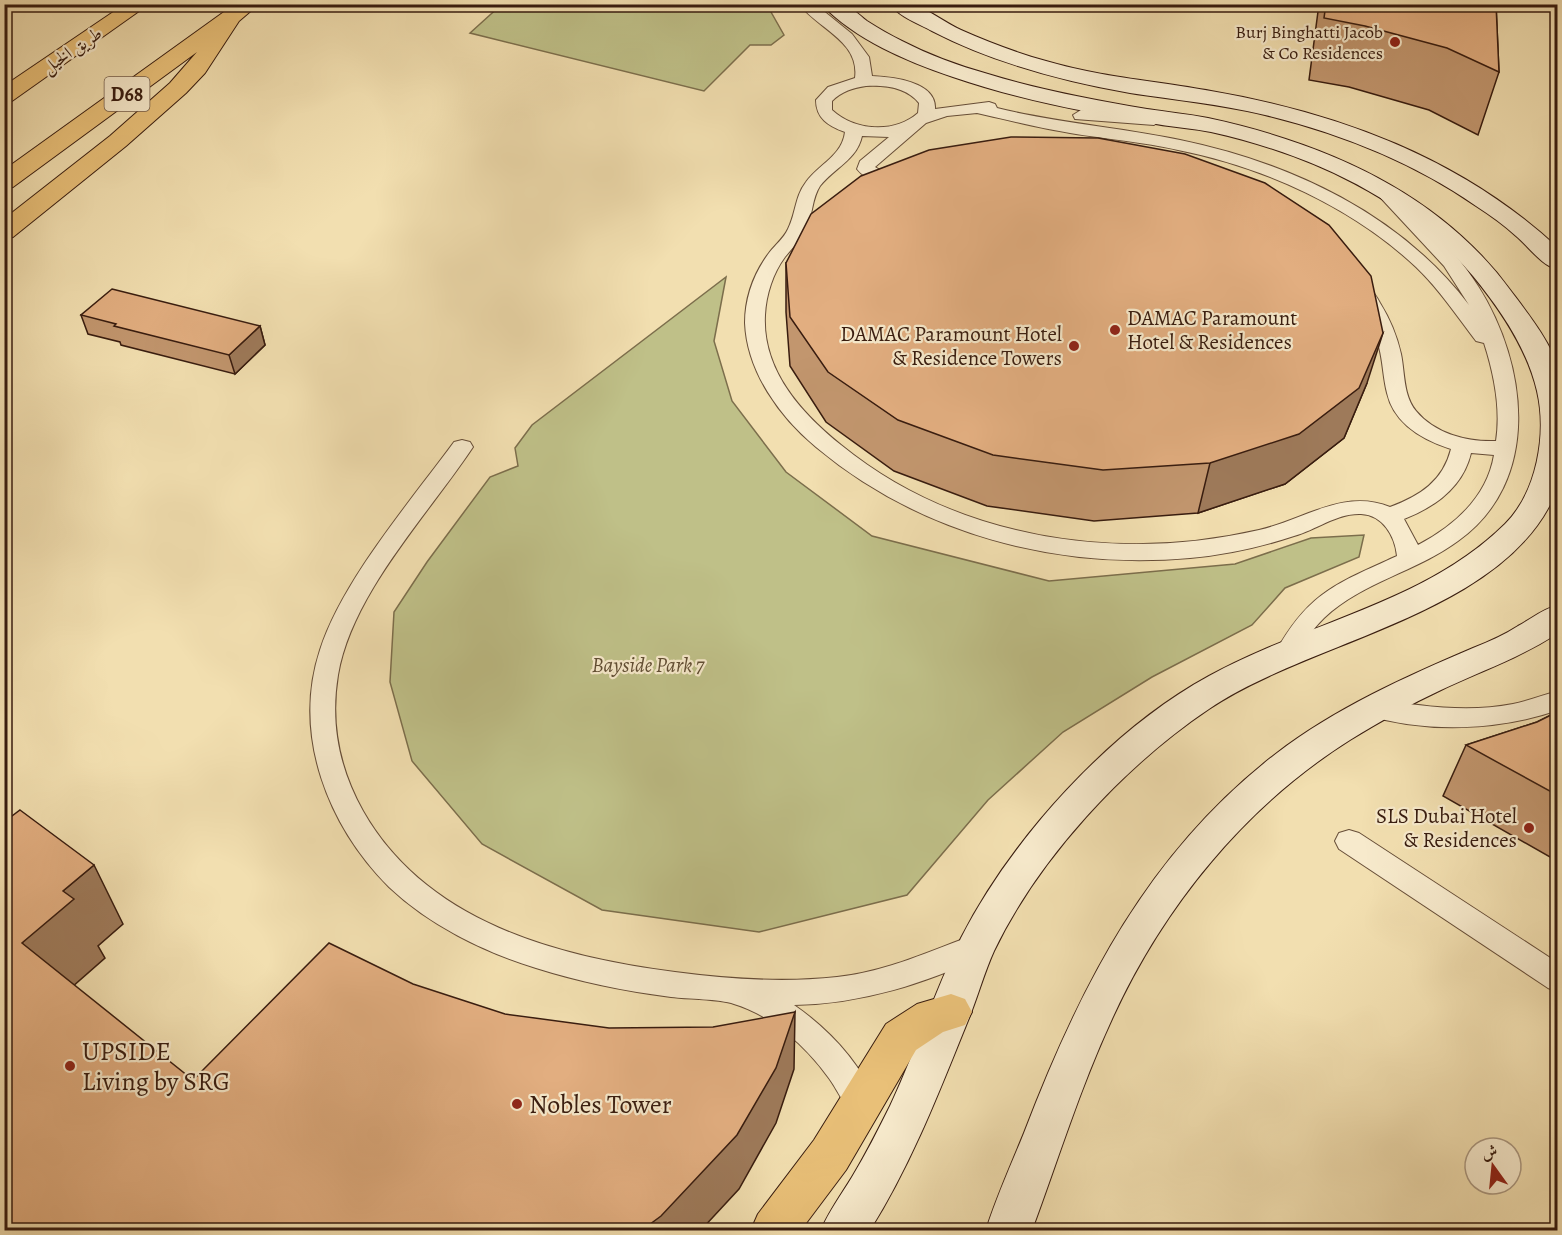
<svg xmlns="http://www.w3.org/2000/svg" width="1562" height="1235" font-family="Alegreya,Amiri,serif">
	<rect width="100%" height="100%" fill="#f2dfb0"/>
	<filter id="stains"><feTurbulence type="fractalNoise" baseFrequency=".00333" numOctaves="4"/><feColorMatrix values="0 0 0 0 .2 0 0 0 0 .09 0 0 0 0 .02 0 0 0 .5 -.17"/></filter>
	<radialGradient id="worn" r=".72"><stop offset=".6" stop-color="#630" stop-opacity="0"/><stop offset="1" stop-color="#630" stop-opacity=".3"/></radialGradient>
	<g fill="#bfc088" stroke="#7c6e4c" stroke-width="1.5">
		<polygon points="767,5 784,35 771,45 750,45 704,91 470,33 501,5"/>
		<polygon points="726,277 714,341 732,401 786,472 872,536 1049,581 1235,564 1311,538 1364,535 1359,557 1285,588 1252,625 1152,677 1063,732 988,800 907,895 759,932 602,910 482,844 412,761 390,682 394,612 427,562 490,477 518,466 515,448 532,425"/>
	</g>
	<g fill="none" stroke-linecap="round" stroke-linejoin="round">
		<defs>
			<g id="lane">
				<path d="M799 4H815L852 34 869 57 872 76C891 77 937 81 935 109L989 102 995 104 997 108C1057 123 1119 127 1180 140 1291 163 1400 214 1469 305L1444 266 1378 195 1381 191H1393C1424 221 1455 250 1478 286 1528 365 1542 481 1458 541 1416 572 1362 582 1324 618 1311 630 1304 645 1296 659L1287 662 1278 659 1275 653C1309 592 1336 584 1397 556 1395 536 1383 515 1361 514 1337 513 1316 530 1294 536 1261 547 1225 555 1190 558 1056 570 920 534 816 447 780 417 747 372 745 323 745 298 754 273 769 253 775 245 784 238 788 229 796 213 795 196 806 182 819 164 842 156 845 132 828 126 816 118 816 100L828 87 855 78C860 41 818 29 799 4ZM866 86C885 85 906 87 919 103L918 113C894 134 855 131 832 110V101C842 91 853 88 866 86ZM977 113C1008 120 1039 128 1070 133 1106 139 1143 142 1178 150 1264 167 1352 207 1416 267 1439 289 1457 316 1476 341L1484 343C1494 374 1501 409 1496 441 1467 442 1435 434 1416 411 1403 395 1405 373 1401 354 1397 336 1390 319 1380 303 1374 292 1370 285 1356 288L1353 292C1365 309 1374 326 1379 347 1383 362 1383 378 1387 393 1394 424 1423 440 1451 449 1443 481 1420 496 1390 507 1344 488 1303 520 1259 530 1116 563 956 539 841 445 801 413 762 370 765 315 766 295 773 273 785 257 793 247 802 238 807 227 813 213 812 198 820 186 834 168 857 160 862 136L889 137 860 161 857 169C869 185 891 182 908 178L911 174 908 170H880L875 167 926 123 947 116ZM1471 453 1494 455C1487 497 1454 526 1418 545L1404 519C1435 507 1463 487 1471 453Z"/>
				<polygon points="1081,110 1154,115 1162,120 1154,125 1075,119 1073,115"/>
				<path d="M462 440 470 442 473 447C428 515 352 593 338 675 330 724 339 768 363 811 426 922 557 957 675 972 728 979 783 983 837 977 889 971 929 951 977 934L987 937 991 946 987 955C925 983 863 1004 794 1005 830 1030 859 1062 877 1102L872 1112 861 1116C844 1110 839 1091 828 1077 806 1046 771 1015 734 1004 720 999 687 999 671 997 625 991 580 982 536 968 484 952 429 925 389 887 328 826 292 735 320 650 342 581 410 502 454 442Z"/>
				<path d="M1558 691V710C1499 731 1425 733 1366 715L1362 708 1366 701 1375 699C1420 706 1467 713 1513 704 1528 701 1543 695 1558 691Z"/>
				<polygon points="1349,830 1359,833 1558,963 1558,992 1548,988 1339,849 1335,841 1339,833"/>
			</g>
			<g id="secondary">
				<path d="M821 4C828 4 835 3 841 4 851 6 859 15 867 21 878 28 890 35 902 41 929 55 959 66 988 74 1040 90 1094 100 1147 109 1167 112 1188 114 1208 118 1324 143 1439 192 1511 291 1526 311 1553 345 1558 369 1559 379 1558 391 1558 400 1558 429 1562 476 1552 501 1496 616 1309 641 1209 709 1124 766 1038 859 994 951 984 973 978 996 969 1018 940 1090 911 1165 870 1230H821C829 1211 841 1195 852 1177 866 1154 878 1130 890 1106 916 1051 934 992 961 938 1012 838 1110 730 1209 676 1306 622 1424 604 1505 524 1537 492 1547 434 1537 391 1527 348 1500 309 1473 276 1407 198 1309 154 1211 132 1191 128 1170 127 1150 123 1084 112 1017 99 953 77 906 61 856 40 821 4Z"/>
				<path d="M890 4C898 4 910 3 917 6 932 12 946 23 961 30 988 42 1017 53 1046 61 1100 77 1156 81 1211 91 1339 113 1461 158 1558 248V270C1541 265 1529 247 1516 236 1504 225 1490 215 1476 206 1413 162 1339 133 1265 115 1220 104 1175 100 1130 93 1062 81 994 63 932 31 919 24 898 16 890 4Z"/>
				<path d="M1558 605V633L1555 635C1519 658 1479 672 1441 690 1409 705 1379 722 1350 740 1245 806 1163 907 1112 1019 1080 1088 1058 1160 1032 1230H986C996 1198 1011 1165 1024 1133 1080 986 1149 851 1277 753 1336 708 1405 677 1473 648 1488 642 1504 635 1518 626 1531 619 1543 609 1558 605Z"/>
			</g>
			<g id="highway">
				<polygon points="125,4 149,4 12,101 4,103 4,86"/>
				<polygon points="235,4 259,4 239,21 205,73 186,93 126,146 13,237 4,239 4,219 110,136 170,83 197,52 13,187 4,189 4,170"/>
				<polygon points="951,994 965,999 972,1012 965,1025 943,1032 916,1050 846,1170 801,1230 751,1230 758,1214 814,1140 886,1024 917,1004"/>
			</g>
		</defs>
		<use href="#lane" stroke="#664d37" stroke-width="2"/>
		<use href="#secondary" stroke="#381c0f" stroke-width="2"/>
		<use href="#highway" stroke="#381c0f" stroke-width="2"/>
		<use href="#lane" fill="#f7eacc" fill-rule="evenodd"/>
		<use href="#secondary" fill="#f7eacc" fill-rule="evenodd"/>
		<use href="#highway" fill="#e9c078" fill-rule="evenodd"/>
	</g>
	<g fill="#c2966e" stroke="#381c0f" stroke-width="1.5">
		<polygon points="1319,4 1496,4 1499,72 1478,135 1429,110 1349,87 1309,80"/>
		<polygon points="786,263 1367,383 1344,438 1285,484 1198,513 1094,521 987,506 894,471 826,422 790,366 786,312"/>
		<polygon points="81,315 260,326 265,345 235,374 121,345 120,342 88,334"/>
		<polygon points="1557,712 1557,861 1443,796 1466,745 1537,722"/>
	</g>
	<g fill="#9e7a5a" stroke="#381c0f" stroke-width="1.5">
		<polygon points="260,326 265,345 235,374 229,355"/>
		<polygon points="1383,333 1367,383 1344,438 1285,484 1198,513 1210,463"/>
		<polygon points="94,865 123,924 98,946 105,958 56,1001 22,943 63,891"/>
		<polygon points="795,1012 794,1069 776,1123 739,1189 701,1230 642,1230"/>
	</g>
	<g fill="#e2ae80" stroke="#381c0f" stroke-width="1.5">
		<polygon points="1326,4 1496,4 1499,72 1447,48 1365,26 1324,18"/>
		<polygon points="1011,137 1098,138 1185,154 1265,183 1329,225 1371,276 1383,333 1359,388 1299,434 1210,463 1103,470 993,455 898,420 828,372 790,317 786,263 811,214 861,176 929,150"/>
		<polygon points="112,289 260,326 229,355 114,326 116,324 81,315"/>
		<polygon points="1557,712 1557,795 1466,745 1537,722"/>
		<polygon points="20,810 94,865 63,891 74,899 22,943 193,1080 329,943 413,984 505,1014 609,1028 713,1027 795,1012 776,1068 737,1135 661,1216 642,1230 4,1230 4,822"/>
	</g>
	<g fill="#8f2418" stroke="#f7eacc" stroke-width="2">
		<circle cx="1395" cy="42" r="6"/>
		<circle cx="1115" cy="330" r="6"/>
		<circle cx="1074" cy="346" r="6"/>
		<circle cx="1529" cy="828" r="6"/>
		<circle cx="70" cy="1066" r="6"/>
		<circle cx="517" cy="1104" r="6"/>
	</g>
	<g text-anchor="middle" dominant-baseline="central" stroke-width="4.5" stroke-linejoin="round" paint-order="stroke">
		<g font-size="18" fill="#381c0f" stroke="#f7eacc" text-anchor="end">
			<text x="1383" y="32">Burj Binghatti Jacob<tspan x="1383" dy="21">&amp; Co Residences</tspan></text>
		</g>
		<g font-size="18" fill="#381c0f" stroke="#f7eacc">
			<text transform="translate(72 50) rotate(-34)">طريق الخيل</text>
		</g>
		<rect fill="#f7eacc" stroke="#715a48" stroke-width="1.5" x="104.5" y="77" width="45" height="34" rx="4.5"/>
		<g font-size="20" font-weight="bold" fill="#381c0f">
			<text x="127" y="94">D68</text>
		</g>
		<g font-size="21" fill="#381c0f" stroke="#f7eacc" text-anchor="end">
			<text x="1127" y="318" text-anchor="start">DAMAC Paramount<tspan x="1127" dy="24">Hotel &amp; Residences</tspan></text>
			<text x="1062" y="334">DAMAC Paramount Hotel<tspan x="1062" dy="24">&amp; Residence Towers</tspan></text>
			<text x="1517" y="816">SLS Dubai Hotel<tspan x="1517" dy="24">&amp; Residences</tspan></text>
		</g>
		<g font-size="21" font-style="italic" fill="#604d33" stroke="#f7eacc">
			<text x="648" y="665">Bayside Park 7</text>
		</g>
		<g font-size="26" fill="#381c0f" stroke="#f7eacc" text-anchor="start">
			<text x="82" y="1051">UPSIDE<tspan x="82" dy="30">Living by SRG</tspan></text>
			<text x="529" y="1104">Nobles Tower</text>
		</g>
	</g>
	<rect width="1562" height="1235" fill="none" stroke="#f2dfb0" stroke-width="24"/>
	<rect x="6" y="6" width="1550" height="1223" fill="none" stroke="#381c0f" stroke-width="3"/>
	<rect x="12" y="12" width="1538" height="1211" fill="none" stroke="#381c0f" stroke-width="1.5"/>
	<g transform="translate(1493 1166) rotate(345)"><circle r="28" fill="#f7eacc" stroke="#ab9880" stroke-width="1.5"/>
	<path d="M0-4.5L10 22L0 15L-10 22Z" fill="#8f2418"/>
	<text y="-9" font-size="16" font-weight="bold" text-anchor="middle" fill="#381c0f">ش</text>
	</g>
	<rect width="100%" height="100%" filter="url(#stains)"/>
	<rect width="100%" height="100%" fill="url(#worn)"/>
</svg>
